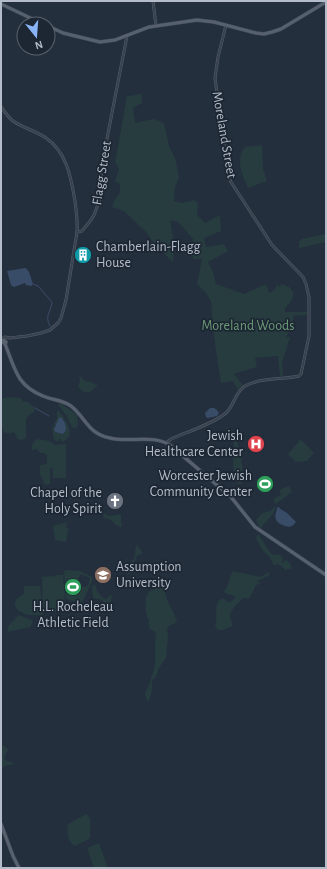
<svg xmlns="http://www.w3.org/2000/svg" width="327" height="869" font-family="'Alegreya Sans',sans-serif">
	<rect width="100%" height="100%" fill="#242f3e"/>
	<g fill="#263c3f" fill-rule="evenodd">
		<path d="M142 94V103L133 108 135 123 153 119 164 123 169 146 175 158 179 177 175 187 174 201 182 203 194 200 198 203 197 215 205 223 220 215 221 231 204 238 206 247 224 244 228 251 208 262 213 272 216 284 244 294 266 284 269 293 272 292 278 284 279 287 282 284C298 289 295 298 285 308V312H307V315L293 316V324H289L290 330 286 337H290L282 363 283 376H280L278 356 255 358 257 367 234 374 243 385 241 386 238 390 233 381 221 383 214 337 211 302 206 293 197 284 202 259H193L192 248 193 239 178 222 170 220 174 244 173 262 157 247 146 232 124 211 112 207 115 200 120 192V184L115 181 119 169 115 162 127 96Z"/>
		<path d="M262 145 263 169 267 181 248 188C242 175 235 159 245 147Z"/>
		<polygon points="326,234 326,242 300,248 299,247 299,242 301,239"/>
		<path d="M79 375 85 381 91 382 98 386 95 388 90 392C85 393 80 391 78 386L80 381 79 376Z"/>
		<path d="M8 397 21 398 23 402H28L32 406 35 407 34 412 28 416 26 419V438L21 440 18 439 14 432C10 433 6 434 3 431L1 419V399Z"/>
		<polygon points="60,403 69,409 77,415 78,425 76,428 72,427 67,417 59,406 58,405"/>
		<path d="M57 411H59C65 419 79 437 61 442L60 438 59 439 58 442 54 439 53 436 52 428 57 418ZM61 417C66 422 69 428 63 434L55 432 54 427Z"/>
		<path d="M226 427 229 428 232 431 237 441 241 454 243 475 242 483 240 484 237 483C233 478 233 459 233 452 233 449 235 450 234 446 234 440 229 433 226 429Z"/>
		<polygon points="36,439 50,441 55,445 66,444 66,478 53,478 53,469 50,468 50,484 45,485 40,474 40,465 44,465 45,464 47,464 47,455 46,455 45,453 40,453 37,449 32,450 32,445"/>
		<polygon points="300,440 301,440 314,453 307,461 296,462 288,454"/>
		<polygon points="289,486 292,492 276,504 273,499 281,495 279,490"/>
		<path d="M276 506C274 516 266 520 261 528H260L256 520 262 513 270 511Z"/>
		<polygon points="104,513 109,516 121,514 121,521 122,527 121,527 116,525 111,520 104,518 103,514"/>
		<polygon points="67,522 66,528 69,529 68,530 66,542 55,540 53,526"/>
		<path d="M258 534C264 541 266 549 273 555L278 554 281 556 283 559 281 563H282L286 560C289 561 292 566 291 569H288L285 570H284V568H283L282 566 278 564 273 565C272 558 268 555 263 551 260 547 258 542 256 538Z"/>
		<polygon points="137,545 143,553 138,555 136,558 131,573 129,574 124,570 124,568 134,559 136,546"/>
		<path d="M66 570 80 571 92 577 93 579 82 603 68 600 66 598 64 571ZM80 575C83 574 87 577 90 578L88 585 86 587C79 587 76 581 80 575Z"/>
		<path d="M233 571 260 577 269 572V576L257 581V582H260V583L255 586C255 591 251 593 250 598 248 598 246 598 244 598 241 599 232 609 231 612 229 616 231 622 233 624L232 626 223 630H218L215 625C219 616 212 602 223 598L228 602H230L233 600 235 598 234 596C231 594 227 595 224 592 229 586 229 576 233 571Z"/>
		<polygon points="56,575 63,575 65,596 64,601 62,602 62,607 56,612 43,613 42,577 55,576"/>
		<path d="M162 584C165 588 164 592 166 596 168 605 174 612 177 621 174 625 170 624 167 628L168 636 166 658 160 666 155 678 152 680C152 688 152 696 148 702L145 694C148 687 155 670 155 664 156 654 154 644 156 633 148 626 149 631 149 620 145 615 144 597 149 592 153 589 159 589 162 584Z"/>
		<polygon points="93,585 95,585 97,591 104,599 107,598 110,595 112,595 110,607 109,607 100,599 93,598 92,589"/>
		<path d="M24 586H40L43 614 41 616C36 614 30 616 25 614 24 614 20 611 19 611 11 604 16 598 24 594Z"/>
		<path d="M19 615C24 618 29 618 33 621L30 627 8 632C7 627 10 622 14 621L16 617Z"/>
		<polygon points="1,746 5,746 8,750 4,758 5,760 11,762 15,764 4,766 3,768 1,768"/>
		<path d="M86 814C93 819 90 829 90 837L89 839 75 846C68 843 66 831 68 824Z"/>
		<polygon points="99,843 108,868 94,868 87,848"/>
	</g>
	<g fill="#394c67">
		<path d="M26 268 29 272 33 284 31 286 26 285 25 283 14 287 11 285 7 271C14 270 19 269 26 268Z"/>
		<polygon points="210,408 214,408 217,410 219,413 217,416 208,418 206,417 205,413"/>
		<path d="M61 417C65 422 69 429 63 434L55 432 54 429 59 418Z"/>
		<path d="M278 507 282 510 287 513 296 522C294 524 293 526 291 526 289 528 288 526 285 526 275 523 274 518 277 509V508Z"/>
	</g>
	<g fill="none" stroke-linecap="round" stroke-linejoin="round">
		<g stroke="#394c67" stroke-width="1">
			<path d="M33 284 38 286 52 302C51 313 44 315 50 326"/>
			<polyline points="35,408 49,416"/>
		</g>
		<defs>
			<g id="minor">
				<polyline points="153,1 156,26"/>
				<path d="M1 107C5 112 8 117 13 121 23 128 36 131 46 138 67 152 71 178 75 201 76 211 78 222 77 232"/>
				<polyline points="1,339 5,337 10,338 27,336 41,333 50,330 58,323 61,318 66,300 77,232 82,231 91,220 94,215 99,202 103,159 127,36"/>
				<path d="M166 443 171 439C187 432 213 424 226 413 234 406 235 392 245 386 262 377 281 380 299 376L301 374 309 336V297L306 284 303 277 272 245 231 182 229 178 215 78 218 57 226 25"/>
			</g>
			<g id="major">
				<polyline points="1,4 43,24"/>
				<polyline points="48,26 63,33 100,42 115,40 149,27 197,20 214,22 256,33 264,34 272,32 281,29 326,2"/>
				<path d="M5 344 6 342 5 341 3 340V342L5 344C15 368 16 385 43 396 52 400 63 400 71 406 86 418 88 434 110 438 130 443 152 434 170 445L231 497 255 527 326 575"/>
				<polyline points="1,824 13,856 19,868"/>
			</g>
		</defs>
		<use href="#minor" stroke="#565f6c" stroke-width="3"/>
		<use href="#major" stroke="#414a57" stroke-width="4"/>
		<use href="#minor" stroke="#38414e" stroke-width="2"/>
		<use href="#major" stroke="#56606e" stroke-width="3"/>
	</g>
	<defs>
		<symbol id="building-disc" viewBox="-11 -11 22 22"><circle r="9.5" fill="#0f9aa8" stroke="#1d2633"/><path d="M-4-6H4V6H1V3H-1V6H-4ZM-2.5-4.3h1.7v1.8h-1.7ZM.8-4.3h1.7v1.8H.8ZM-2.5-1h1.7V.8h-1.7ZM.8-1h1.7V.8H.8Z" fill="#fff"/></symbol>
		<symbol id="hospital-disc" viewBox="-11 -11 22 22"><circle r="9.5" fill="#e0444e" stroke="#1d2633"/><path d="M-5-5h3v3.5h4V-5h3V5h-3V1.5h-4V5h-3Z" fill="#fff"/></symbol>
		<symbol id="stadium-disc" viewBox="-11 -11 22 22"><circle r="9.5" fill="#2e9e5b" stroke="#1d2633"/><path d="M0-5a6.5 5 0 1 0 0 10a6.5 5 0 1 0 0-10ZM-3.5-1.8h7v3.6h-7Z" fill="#fff"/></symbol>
		<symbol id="church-disc" viewBox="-11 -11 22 22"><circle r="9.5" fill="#6b7280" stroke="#1d2633"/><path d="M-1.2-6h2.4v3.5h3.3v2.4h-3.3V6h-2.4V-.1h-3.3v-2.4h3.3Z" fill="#fff"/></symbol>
		<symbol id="university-disc" viewBox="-11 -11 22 22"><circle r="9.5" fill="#8d6e63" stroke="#1d2633"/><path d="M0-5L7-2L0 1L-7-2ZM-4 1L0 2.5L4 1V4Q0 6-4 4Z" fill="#fff"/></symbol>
	</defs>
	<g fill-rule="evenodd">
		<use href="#building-disc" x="73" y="245" width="20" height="20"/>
		<use href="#hospital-disc" x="246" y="434" width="20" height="20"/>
		<use href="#stadium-disc" x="255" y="474" width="20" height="20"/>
		<use href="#church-disc" x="105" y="491" width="20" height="20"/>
		<use href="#university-disc" x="93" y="565" width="20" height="20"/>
		<use href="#stadium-disc" x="63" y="577" width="20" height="20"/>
	</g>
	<g text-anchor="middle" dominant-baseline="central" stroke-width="3.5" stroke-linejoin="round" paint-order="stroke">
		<g font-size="14" fill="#b4bcc9" stroke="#1d2633">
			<text transform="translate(224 135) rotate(80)">Moreland Street</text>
			<text transform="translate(102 173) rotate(-81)">Flagg Street</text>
		</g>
		<g font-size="14" fill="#b4bcc9" stroke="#1d2633" text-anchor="end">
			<text x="96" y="247" text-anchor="start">Chamberlain-Flagg<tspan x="96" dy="16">House</tspan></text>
			<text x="243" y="436">Jewish<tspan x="243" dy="16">Healthcare Center</tspan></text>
			<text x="252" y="476">Worcester Jewish<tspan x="252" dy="16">Community Center</tspan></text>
			<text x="102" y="493">Chapel of the<tspan x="102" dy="16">Holy Spirit</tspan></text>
			<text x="116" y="567" text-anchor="start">Assumption<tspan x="116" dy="16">University</tspan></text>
			<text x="73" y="607" text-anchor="middle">H.L. Rocheleau<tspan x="73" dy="16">Athletic Field</tspan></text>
		</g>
		<g font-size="14" fill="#6b9a76" stroke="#1d2633">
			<text x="248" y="326">Moreland Woods</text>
		</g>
	</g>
	<rect width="327" height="869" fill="none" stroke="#b4bcc9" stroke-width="4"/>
	<g transform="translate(36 36) rotate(163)"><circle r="19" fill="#1d2633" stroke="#59626f"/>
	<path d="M0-3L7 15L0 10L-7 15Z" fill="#8ab4f8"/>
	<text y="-6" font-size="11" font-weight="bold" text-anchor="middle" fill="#b4bcc9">N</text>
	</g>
</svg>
